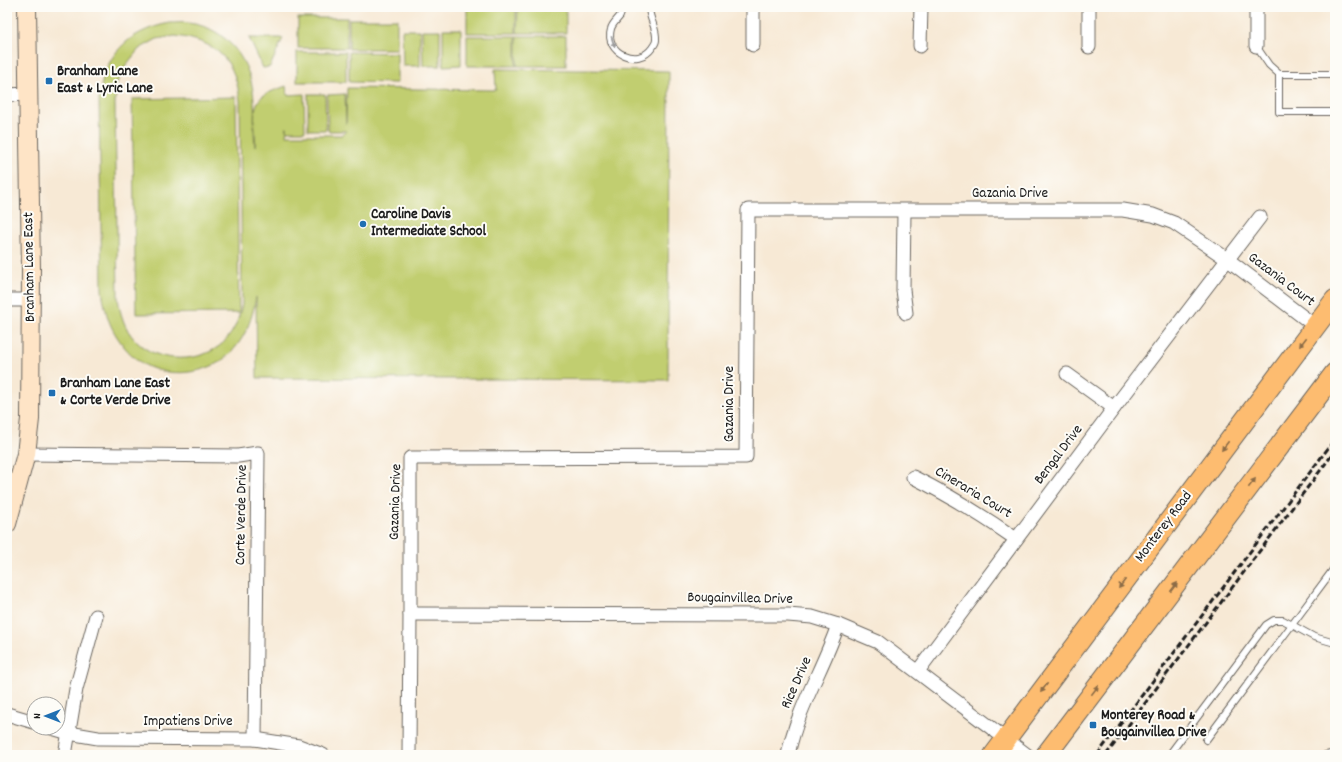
<svg xmlns="http://www.w3.org/2000/svg" width="1342" height="762" font-family="Dekko,sans-serif">
	<rect width="100%" height="100%" fill="#fdfcf7"/>
	<filter id="ink" filterUnits="userSpaceOnUse"><feTurbulence type="fractalNoise" baseFrequency=".025" numOctaves="2"/><feDisplacementMap in="SourceGraphic" scale="8" xChannelSelector="R" yChannelSelector="G"/><feConvolveMatrix kernelMatrix="1 2 1 2 8 2 1 2 1" color-interpolation-filters="sRGB"/></filter>
	<filter id="wash" filterUnits="userSpaceOnUse"><feTurbulence type="fractalNoise" baseFrequency=".012" numOctaves="4" result="noise"/><feDisplacementMap in="SourceGraphic" scale="16" xChannelSelector="R" yChannelSelector="G"/><feGaussianBlur stdDeviation="0.9" result="paint"/><feColorMatrix in="noise" values="0 0 0 0 0 0 0 0 0 0 0 0 0 0 0 0 0 1.4 0 .05"/><feComposite in="paint" operator="in"/></filter>
	<g filter="url(#wash)">
		<rect width="100%" height="100%" fill="#f7e9d5"/>
		<g fill="#c1ce6f" stroke="#6e7546" fill-rule="evenodd">
			<rect x="467" y="7" width="49" height="26"/>
			<polygon points="518,7 566,7 566,33 517,33"/>
			<rect x="298" y="18" width="49" height="30"/>
			<rect x="349" y="19" width="48" height="30"/>
			<path d="M170 23C176 23 182 22 188 23 228 27 252 63 254 100 255 115 253 131 255 146 257 131 249 106 263 96 270 91 279 89 286 86L287 95 304 94 305 131H287V127L286 135H342L346 131H328L327 95 345 94 346 124 347 88 496 90 495 69 669 71 668 380 257 378 256 297C252 321 244 342 225 358 203 376 161 378 139 361 128 353 118 340 112 328 106 316 104 303 102 290L99 100C103 56 127 31 170 23ZM175 36C217 41 236 60 240 102L242 304C239 318 235 331 224 342 201 364 157 364 135 340 124 328 120 313 118 298L115 103 117 82 126 65 139 49 157 39Z"/>
			<polygon points="443,29 461,29 461,65 443,66"/>
			<polygon points="402,30 420,30 420,66 403,66"/>
			<polygon points="422,30 440,30 440,66 423,66"/>
			<rect x="467" y="36" width="49" height="30"/>
			<rect x="517" y="36" width="49" height="30"/>
			<polygon points="249,38 283,38 270,67 263,68"/>
			<rect x="297" y="52" width="49" height="30"/>
			<polygon points="349,52 397,53 397,83 349,82"/>
			<polygon points="308,94 325,94 326,130 308,130"/>
			<polygon points="236,97 239,313 136,314 132,99"/>
		</g>
	</g>
	<g filter="url(#ink)">
		<g fill="none" stroke-linecap="round" stroke-linejoin="round">
			<defs>
				<g id="lane">
					<path d="M623 7C622 10 621 13 620 16 617 20 612 24 611 29 604 53 638 68 652 48 654 45 656 43 656 40 657 27 649 20 649 7"/>
					<polyline points="1256,46 1269,65 1279,74 1279,112 1335,112"/>
					<polyline points="1279,74 1335,74"/>
					<polyline points="1206,740 1335,567"/>
					<polyline points="1169,755 1266,625 1274,620 1283,620 1314,637 1335,643"/>
					<polyline points="1326,755 1335,753"/>
				</g>
				<g id="street">
					<polyline points="1089,7 1089,47"/>
					<polyline points="1256,7 1256,46"/>
					<polyline points="753,45 753,7"/>
					<polyline points="920,46 921,7"/>
					<polyline points="7,95 28,94"/>
					<polyline points="904,211 903,290 906,313"/>
					<polyline points="7,300 31,300"/>
					<polyline points="1067,374 1114,408"/>
					<polyline points="26,454 238,456 258,453 255,739"/>
					<path d="M913 477C949 495 983 516 1016 539"/>
					<polyline points="410,614 788,615 812,617 838,625 878,642 1027,755"/>
					<polyline points="918,671 1114,408 1260,217"/>
					<polyline points="7,714 34,722"/>
					<polyline points="52,728 69,733 98,738 255,739 299,746 323,755"/>
					<polyline points="65,755 76,689 96,616"/>
					<polyline points="409,755 410,614 410,458 746,457 748,210 1123,210 1153,215 1174,223 1227,259 1315,326"/>
					<path d="M788 755C797 709 823 669 838 625"/>
				</g>
				<polyline id="secondary" points="7,524 26,454 30,419 31,270 27,7"/>
				<g id="primary">
					<polyline points="994,755 1335,300"/>
					<polyline points="1046,755 1335,373"/>
				</g>
			</defs>
			<use href="#lane" stroke="#69645d" stroke-width="8"/>
			<use href="#street" stroke="#69645d" stroke-width="15"/>
			<use href="#secondary" stroke="#69645d" stroke-width="20"/>
			<use href="#primary" stroke="#69645d" stroke-width="22"/>
			<use href="#lane" stroke="#fff" stroke-width="6"/>
			<use href="#street" stroke="#fff" stroke-width="13"/>
			<use href="#secondary" stroke="#fee4c6" stroke-width="18"/>
			<use href="#primary" stroke="#fdbc70" stroke-width="20"/>
			<g stroke="#1c1c1c" stroke-width="3" stroke-dasharray="6 3" stroke-linecap="butt">
				<polyline points="1097,755 1335,439"/>
				<polyline points="1106,755 1335,451"/>
			</g>
		</g>
		<defs><path id="oneway-solid" d="M-6-.8H1V-3.2L6.5 0L1 3.2V.8H-6Z"/></defs>
		<use fill="#999" href="#oneway-solid" transform="translate(613 42) rotate(73)"/>
		<g fill="#8c6c46">
			<use href="#oneway-solid" transform="translate(1303 342) rotate(127)"/>
			<use href="#oneway-solid" transform="translate(1225 446) rotate(127)"/>
			<use href="#oneway-solid" transform="translate(1252 483) rotate(-53)"/>
			<use href="#oneway-solid" transform="translate(1122 584) rotate(127)"/>
			<use href="#oneway-solid" transform="translate(1174 587) rotate(-53)"/>
			<use href="#oneway-solid" transform="translate(1044 688) rotate(127)"/>
			<use href="#oneway-solid" transform="translate(1095 690) rotate(-53)"/>
		</g>
	</g>
	<g fill="#1f6fb2" stroke="#fdfcf7" stroke-width="1.5">
		<rect x="45" y="77" width="8" height="8" rx="2"/>
		<circle cx="363" cy="224" r="4"/>
		<rect x="48" y="389" width="8" height="8" rx="2"/>
		<rect x="1089" y="721" width="8" height="8" rx="2"/>
	</g>
	<g text-anchor="middle" dominant-baseline="central" stroke-width="4" stroke-linejoin="round" paint-order="stroke">
		<g font-size="15" font-weight="bold" fill="#1c1c1c" stroke="#fdfcf7" text-anchor="start">
			<text x="57" y="72">Branham Lane<tspan x="57" dy="17">East &amp; Lyric Lane</tspan></text>
			<text x="371" y="215">Caroline Davis<tspan x="371" dy="17">Intermediate School</tspan></text>
			<text x="60" y="384">Branham Lane East<tspan x="60" dy="17">&amp; Corte Verde Drive</tspan></text>
			<text x="1101" y="716">Monterey Road &amp;<tspan x="1101" dy="17">Bougainvillea Drive</tspan></text>
		</g>
		<g font-size="15" fill="#1c1c1c" stroke="#fdfcf7">
			<text x="1010" y="194">Gazania Drive</text>
			<text transform="translate(30 267) rotate(-91)">Branham Lane East</text>
			<text transform="translate(1281 280) rotate(37)">Gazania Court</text>
			<text transform="translate(730 404) rotate(-90)">Gazania Drive</text>
			<text transform="translate(1059 455) rotate(-53)">Bengal Drive</text>
			<text transform="translate(973 493) rotate(31)">Cineraria Court</text>
			<text transform="translate(396 502) rotate(-88)">Gazania Drive</text>
			<text transform="translate(242 515) rotate(-89)">Corte Verde Drive</text>
			<text transform="translate(1164 527) rotate(-53)">Monterey Road</text>
			<text transform="translate(740 599) rotate(1)">Bougainvillea Drive</text>
			<text transform="translate(797 683) rotate(-66)">Rice Drive</text>
			<text x="188" y="722">Impatiens Drive</text>
		</g>
	</g>
	<rect width="1342" height="762" fill="none" stroke="#fdfcf7" stroke-width="24"/>
	<g transform="translate(46 716) rotate(270)"><circle r="19" fill="#fdfcf7" stroke="#a3a29f"/>
	<path d="M0-3L7 15L0 10L-7 15Z" fill="#1f6fb2"/>
	<text y="-6" font-size="11" font-weight="bold" text-anchor="middle" fill="#1c1c1c">N</text>
	</g>
</svg>
